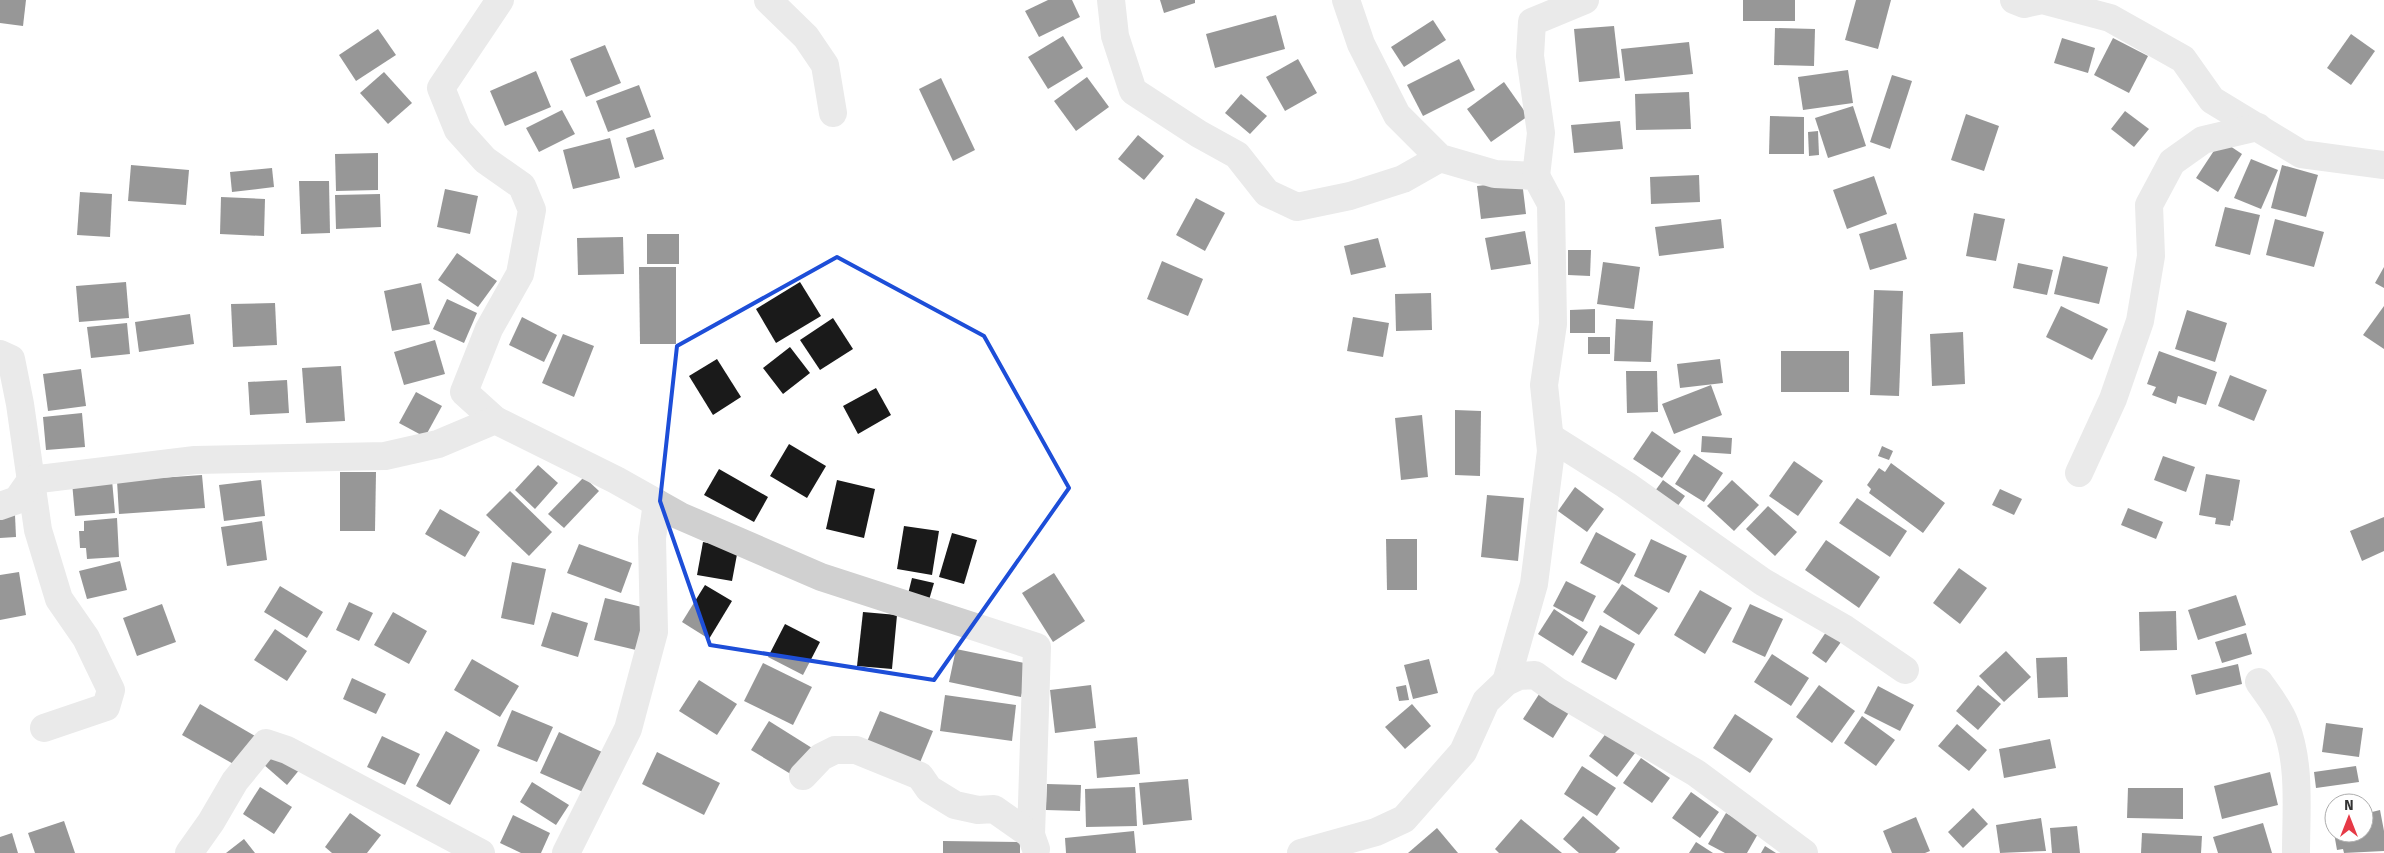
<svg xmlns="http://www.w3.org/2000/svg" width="2384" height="853" font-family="'Fira Sans',sans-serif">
	<rect width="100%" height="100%" fill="#fff"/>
	<g fill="#1a1a1a">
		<polygon points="0,0 26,0 23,26 0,23"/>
		<polygon points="1048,0 1072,0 1080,17 1039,37 1025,11"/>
		<polygon points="1160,0 1195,0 1195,3 1164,13"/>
		<rect x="1743" y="0" width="52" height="21"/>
		<polygon points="1856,0 1891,0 1878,49 1845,40"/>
		<polygon points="1276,15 1285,49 1215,68 1206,34"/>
		<polygon points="1433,20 1446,40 1404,67 1391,47"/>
		<polygon points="1614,26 1620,78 1579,82 1574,29"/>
		<polygon points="1775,28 1815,29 1814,66 1774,65"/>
		<polygon points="378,29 396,55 356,81 339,55"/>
		<polygon points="2351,34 2375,51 2351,85 2327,68"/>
		<polygon points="1063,36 1083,68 1048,89 1028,57"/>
		<polygon points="2062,38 2095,48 2088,73 2054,63"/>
		<polygon points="2113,38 2148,56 2129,93 2094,75"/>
		<polygon points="1689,42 1693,74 1625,81 1621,49"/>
		<polygon points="605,45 621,83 586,97 570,59"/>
		<polygon points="1298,59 1317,93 1285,111 1266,77"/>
		<polygon points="1459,59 1475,90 1423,116 1407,85"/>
		<polygon points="1848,70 1853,103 1803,110 1798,77"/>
		<polygon points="536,71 551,107 505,126 490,91"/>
		<polygon points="384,72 412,103 388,124 360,93"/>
		<polygon points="1892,75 1912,81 1890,149 1870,142"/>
		<polygon points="1087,77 1109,107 1076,131 1054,101"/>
		<polygon points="941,78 975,150 953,161 919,89"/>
		<polygon points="1504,82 1528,116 1491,142 1467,109"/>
		<polygon points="639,85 651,117 608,132 596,101"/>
		<polygon points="1689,92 1691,129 1636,130 1635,94"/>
		<polygon points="1241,94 1267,116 1250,134 1225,113"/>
		<polygon points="1853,106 1866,146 1828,158 1815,118"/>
		<polygon points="562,110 575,134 539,152 526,128"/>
		<polygon points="2125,111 2149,129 2134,147 2111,129"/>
		<polygon points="1966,114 1999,126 1984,171 1951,160"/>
		<polygon points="1770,116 1804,117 1804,154 1769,154"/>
		<polygon points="1620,121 1623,149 1574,153 1571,125"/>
		<polygon points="654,129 664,159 635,168 626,138"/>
		<polygon points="1818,131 1819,155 1809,156 1808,132"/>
		<polygon points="1138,135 1164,156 1144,180 1118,159"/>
		<polygon points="610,138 620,178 573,189 563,150"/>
		<polygon points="2221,140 2242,154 2218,192 2196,178"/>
		<polygon points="378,153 378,190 336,191 335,154"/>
		<polygon points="2251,159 2278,170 2261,209 2234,198"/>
		<polygon points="131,165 189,170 186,205 128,201"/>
		<polygon points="2282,165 2318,175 2306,217 2271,208"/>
		<polygon points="272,168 274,187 232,192 230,172"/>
		<polygon points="1699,175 1700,202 1651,204 1650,177"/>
		<polygon points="1874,176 1887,214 1847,229 1833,190"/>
		<polygon points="299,181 329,181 330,233 301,234"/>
		<polygon points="1522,181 1526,214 1481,219 1477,186"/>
		<polygon points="445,189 478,196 470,234 437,227"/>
		<polygon points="80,192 112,194 110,237 77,235"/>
		<polygon points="380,194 381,227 336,229 335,195"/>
		<polygon points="221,197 265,199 264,236 220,234"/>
		<polygon points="1196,198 1225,213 1205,251 1176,235"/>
		<polygon points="2225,207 2260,215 2250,255 2215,246"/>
		<polygon points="1974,213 2005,219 1996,261 1966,256"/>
		<polygon points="1721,219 1724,248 1659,256 1655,227"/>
		<polygon points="2275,219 2324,232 2314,267 2266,255"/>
		<polygon points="1896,223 1907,259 1870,270 1859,234"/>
		<polygon points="1525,231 1531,264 1491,270 1485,238"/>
		<rect x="647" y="234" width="32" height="30"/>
		<polygon points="623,237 624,274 578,275 577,238"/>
		<polygon points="1378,238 1386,267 1351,275 1344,246"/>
		<polygon points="1568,250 1591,250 1590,276 1568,275"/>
		<polygon points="457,253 497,281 478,307 438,280"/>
		<polygon points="2063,256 2108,267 2099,304 2054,294"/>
		<polygon points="1162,261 1203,279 1188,316 1147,299"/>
		<polygon points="1603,262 1640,267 1634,309 1597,304"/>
		<polygon points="2018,263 2053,270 2047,295 2013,288"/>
		<polygon points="639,267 676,267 676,344 640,344"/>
		<polygon points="2384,267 2384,288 2375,283"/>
		<polygon points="126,282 129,318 79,322 76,286"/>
		<polygon points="800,282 821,316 776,343 756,309"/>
		<polygon points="421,283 430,324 392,331 384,291"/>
		<polygon points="1874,290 1903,291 1899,396 1870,395"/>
		<polygon points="1431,293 1432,330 1396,331 1395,294"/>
		<polygon points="447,299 477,313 464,343 433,329"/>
		<polygon points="275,303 277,345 233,347 231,304"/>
		<polygon points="2061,306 2108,329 2092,360 2046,337"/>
		<polygon points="2384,306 2384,349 2363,335"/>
		<polygon points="1595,309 1595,333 1570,333 1570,310"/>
		<polygon points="2187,310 2227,323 2215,362 2175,349"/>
		<polygon points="190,314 194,344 139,352 135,322"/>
		<polygon points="522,317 557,335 544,362 509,345"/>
		<polygon points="1353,317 1389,323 1383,357 1347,351"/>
		<polygon points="833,318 853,349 820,370 800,340"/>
		<polygon points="1616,319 1653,321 1651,362 1614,361"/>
		<polygon points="127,323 130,354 91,358 87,327"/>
		<polygon points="1963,332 1965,384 1932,386 1930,334"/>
		<polygon points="563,334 594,346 574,397 542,383"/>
		<rect x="1588" y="337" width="22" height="17"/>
		<polygon points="435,340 445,374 404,385 394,352"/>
		<polygon points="790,347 810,373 783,394 763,368"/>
		<rect x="1781" y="351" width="68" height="41"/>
		<polygon points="2159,351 2217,372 2206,405 2178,396 2176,404 2152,395 2156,387 2147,384"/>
		<polygon points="717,359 741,397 713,415 689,376"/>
		<polygon points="1720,359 1723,383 1680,388 1677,364"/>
		<polygon points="341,366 345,421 306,423 302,368"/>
		<polygon points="81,369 86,406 48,411 43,374"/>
		<polygon points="1626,371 1657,371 1658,412 1627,413"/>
		<polygon points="2230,375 2267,390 2254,421 2218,406"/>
		<polygon points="287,380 289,413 250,415 248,382"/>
		<polygon points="1711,385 1722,415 1674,434 1662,404"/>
		<polygon points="876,388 891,415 858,434 843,406"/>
		<polygon points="416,392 442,406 425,437 399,423"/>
		<polygon points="1455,410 1481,411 1480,476 1455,475"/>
		<polygon points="82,413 85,447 46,450 43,417"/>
		<polygon points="1422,415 1428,477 1401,480 1395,418"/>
		<polygon points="1652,431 1681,451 1662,478 1633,459"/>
		<polygon points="1702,436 1732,438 1731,454 1701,452"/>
		<polygon points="789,444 826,466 807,498 770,476"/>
		<polygon points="1882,446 1893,451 1889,460 1878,456"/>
		<polygon points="1694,454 1723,473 1704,502 1675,484"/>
		<polygon points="2163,456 2195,467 2186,492 2154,480"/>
		<polygon points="1794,461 1823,481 1798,516 1769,496"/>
		<polygon points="1891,463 1945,503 1923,533 1869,493 1871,489 1867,485 1879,468 1885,472"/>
		<polygon points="538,465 558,483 535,509 515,490"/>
		<polygon points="719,469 768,497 754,522 704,495"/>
		<polygon points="340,472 376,472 375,531 340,531"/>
		<polygon points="2206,474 2240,480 2233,521 2231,520 2230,526 2215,524 2216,518 2199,515"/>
		<polygon points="202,475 205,508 119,514 117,481"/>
		<polygon points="584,477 599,491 564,528 548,514"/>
		<polygon points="112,480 115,513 75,516 72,482"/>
		<polygon points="261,480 265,516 224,521 219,485"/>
		<polygon points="837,480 875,489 864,538 826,529"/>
		<polygon points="1663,480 1685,496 1677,507 1655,491"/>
		<polygon points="1732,480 1759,505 1734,531 1707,506"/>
		<polygon points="1575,487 1604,509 1587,532 1558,511"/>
		<polygon points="2000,489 2022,499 2014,515 1992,505"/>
		<polygon points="510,491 552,532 529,556 486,515"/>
		<polygon points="1487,495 1524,498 1518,561 1481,557"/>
		<polygon points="1857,498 1907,531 1890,557 1839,523"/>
		<polygon points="1768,506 1797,532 1775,556 1746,529"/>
		<polygon points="2128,508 2163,522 2156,539 2121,525"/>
		<polygon points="440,509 480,532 465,557 425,534"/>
		<polygon points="15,515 16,537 0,538 0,516"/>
		<polygon points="2384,517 2384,551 2362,561 2350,531"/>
		<polygon points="117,518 119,557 87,559 86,548 80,548 79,531 84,531 84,521"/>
		<polygon points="262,521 267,560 227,566 221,527"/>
		<polygon points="904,526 939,531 932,575 897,569"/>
		<polygon points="1596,532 1636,554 1619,584 1580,563"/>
		<polygon points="952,533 977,540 964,584 939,577"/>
		<polygon points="1386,539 1417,539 1417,590 1387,590"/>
		<polygon points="1651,539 1687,556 1669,593 1634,576"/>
		<polygon points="1826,540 1880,577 1859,608 1805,570"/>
		<polygon points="703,542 738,549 732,581 697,575"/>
		<polygon points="579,544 632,563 621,593 567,573"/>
		<polygon points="120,561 127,590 87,599 79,571"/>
		<polygon points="512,562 546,569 534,625 501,618"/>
		<polygon points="1959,568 1987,588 1960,624 1933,603"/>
		<polygon points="19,572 26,615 0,620 0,575"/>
		<polygon points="1054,573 1085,621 1053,642 1022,593"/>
		<polygon points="912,578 934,583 929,600 908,594"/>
		<polygon points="1566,581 1596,596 1583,622 1553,606"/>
		<polygon points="1622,584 1658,608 1639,635 1603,612"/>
		<polygon points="705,585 732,601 709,639 682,622"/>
		<polygon points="280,586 323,612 307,638 264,612"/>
		<polygon points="1700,590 1732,608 1705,654 1674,635"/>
		<polygon points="2236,595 2246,625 2198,640 2188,610"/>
		<polygon points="605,598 646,608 636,650 594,640"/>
		<polygon points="349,602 373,613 359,641 336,630"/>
		<polygon points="162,604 176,642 137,656 123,618"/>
		<polygon points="1750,604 1783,619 1765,657 1732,642"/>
		<polygon points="1554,609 1588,632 1573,656 1538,634"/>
		<polygon points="2176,611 2177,650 2140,651 2139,612"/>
		<polygon points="393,612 427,631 409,664 374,645"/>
		<polygon points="552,612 588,623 578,657 541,646"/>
		<polygon points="863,612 897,615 892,669 857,666"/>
		<polygon points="785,624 820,642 803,675 768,657"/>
		<polygon points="1600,625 1635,644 1616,680 1581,662"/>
		<polygon points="275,629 307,651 287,681 254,660"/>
		<polygon points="1826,632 1841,642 1826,663 1812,653"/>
		<polygon points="2246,633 2252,654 2222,663 2215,642"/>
		<polygon points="956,649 1029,664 1021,697 949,682"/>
		<polygon points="2006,651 2031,677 2004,702 1979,676"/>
		<polygon points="1772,654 1809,678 1791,706 1754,682"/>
		<polygon points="2067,657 2068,697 2038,698 2036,658"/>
		<polygon points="472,659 519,686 500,717 454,690"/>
		<polygon points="1429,659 1438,693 1413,699 1404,665"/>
		<polygon points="763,663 812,687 793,725 744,701"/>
		<polygon points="2238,664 2242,684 2196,695 2191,675"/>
		<polygon points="352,678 386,694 376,714 343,699"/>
		<polygon points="699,680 737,704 717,735 679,711"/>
		<polygon points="1091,685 1096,728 1055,733 1050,690"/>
		<polygon points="1406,685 1409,700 1399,701 1396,687"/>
		<polygon points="1819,685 1855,711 1832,743 1796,717"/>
		<polygon points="1978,685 2001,704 1978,730 1956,711"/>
		<polygon points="1878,686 1914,705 1900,731 1864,713"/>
		<polygon points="1543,688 1573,706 1553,738 1523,719"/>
		<polygon points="945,695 1016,705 1012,741 940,731"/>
		<polygon points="200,704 255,736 237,766 182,735"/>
		<polygon points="1412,704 1431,726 1405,749 1385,727"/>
		<polygon points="512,710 553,727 537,762 497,746"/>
		<polygon points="880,711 933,731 919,765 866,744"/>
		<polygon points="1735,714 1773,739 1750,773 1713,748"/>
		<polygon points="1862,716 1895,740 1876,766 1844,743"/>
		<polygon points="769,721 812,748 794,776 751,750"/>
		<polygon points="2326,723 2363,728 2359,757 2322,752"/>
		<polygon points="1957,724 1987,750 1969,771 1938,746"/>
		<polygon points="1610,728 1638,749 1617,777 1589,756"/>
		<polygon points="446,731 480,750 450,805 416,786"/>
		<polygon points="559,732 602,752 583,792 540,773"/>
		<polygon points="382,736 420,754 405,785 367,767"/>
		<polygon points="1137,737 1140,774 1097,778 1094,741"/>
		<polygon points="2050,739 2056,768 2004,778 1999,749"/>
		<polygon points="275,749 300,769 287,785 263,764"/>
		<polygon points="657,752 720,783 704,815 642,784"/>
		<polygon points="1641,758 1670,778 1652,803 1623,783"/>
		<polygon points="1582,766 1616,788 1597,816 1564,794"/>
		<polygon points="2356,766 2359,782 2316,788 2314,772"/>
		<polygon points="2270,772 2278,805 2222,819 2214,786"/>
		<polygon points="1188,779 1192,820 1143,825 1139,783"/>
		<polygon points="532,782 569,805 556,825 520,802"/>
		<polygon points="1047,784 1081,785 1080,811 1046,810"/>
		<polygon points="260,787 292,807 274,834 243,814"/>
		<polygon points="1135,787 1137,826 1086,827 1085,789"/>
		<polygon points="2128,788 2183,788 2183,819 2127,818"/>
		<polygon points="1691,792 1719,812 1700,838 1672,818"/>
		<polygon points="1973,808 1988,824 1963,848 1948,832"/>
		<polygon points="2380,810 2384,831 2384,851 2344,853 2343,849 2337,850 2334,833 2364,833 2364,814"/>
		<polygon points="350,813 381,835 367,853 332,853 325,847"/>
		<polygon points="1726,813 1759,832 1747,853 1725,853 1708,844"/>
		<polygon points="513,815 550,833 541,853 521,853 500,843"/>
		<polygon points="1583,816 1620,848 1615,853 1579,853 1563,839"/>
		<polygon points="1916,817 1930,851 1925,853 1892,853 1883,831"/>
		<polygon points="2041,818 2046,851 2000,853 1996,825"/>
		<polygon points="1521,819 1562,853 1499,853 1495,849"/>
		<polygon points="64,821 75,853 35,853 28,833"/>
		<polygon points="2263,823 2272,853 2218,853 2213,837"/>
		<polygon points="2077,826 2080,853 2052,853 2050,828"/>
		<polygon points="1437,828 1458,853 1408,853"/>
		<polygon points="1134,831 1136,853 1066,853 1065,838"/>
		<polygon points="12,833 18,853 0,853 0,837"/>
		<polygon points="2142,833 2202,836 2201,853 2141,853"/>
		<polygon points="244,839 255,853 226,853"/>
		<polygon points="943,841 1020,842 1020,853 943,853"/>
		<polygon points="1696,842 1713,853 1689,853"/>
		<polygon points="1765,846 1776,853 1761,853"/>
	</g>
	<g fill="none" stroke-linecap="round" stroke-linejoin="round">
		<g stroke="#d0d0d0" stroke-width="28">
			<polyline points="768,0 806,37 825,65 833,113"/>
			<polyline points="1111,0 1115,36 1133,91 1199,134 1237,155 1267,193 1297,207 1350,196 1403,179 1440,158"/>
			<polyline points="1346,0 1361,44 1397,115 1440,158 1495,174 1536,176 1551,204 1553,324 1544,385 1551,451 1534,584 1506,682"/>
			<polyline points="2014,0 2024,4 2042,0 2110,18 2183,59 2212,100 2301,154 2384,165"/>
			<polyline points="1536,176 1541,133 1530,56 1532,22 1585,0"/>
			<polyline points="0,354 11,359 20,404 38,530 59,599 86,638 111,690 106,707 44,728"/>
			<polyline points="495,420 464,392 489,329 520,274 532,210 522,186 485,160 458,130 441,88 500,0"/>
			<polyline points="1550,437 1626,485 1763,582 1845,629 1905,670"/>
			<polyline points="2079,473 2113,399 2140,321 2151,256 2149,205 2172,162 2203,140 2258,127"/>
			<polyline points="0,506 17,500 31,480 195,460 385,456 438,444 495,420 616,480 680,516 821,577 1037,647 1031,835"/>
			<path d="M2259 682C2268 695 2279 708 2285 724 2301 763 2296 812 2296 853"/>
			<polyline points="803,776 821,757 835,750 856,750 920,776 929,789 955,805 978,810 994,809 1031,835 1036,849"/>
			<polyline points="189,853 211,822 235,781 266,743 287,750 481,853"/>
			<polyline points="566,853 628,729 654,632 652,538 657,503"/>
			<polyline points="1301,853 1376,832 1404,819 1463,752 1486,701 1506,682 1519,676 1535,675 1557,691 1696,773 1804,853"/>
		</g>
	</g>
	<path d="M0 0H2384V853H0ZM837 257 984 336 1069 488 934 680 710 645 660 501 677 346Z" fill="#fff" fill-opacity=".55" fill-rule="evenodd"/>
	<path fill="none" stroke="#1d4ed8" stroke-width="4" stroke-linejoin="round" d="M837 257 984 336 1069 488 934 680 710 645 660 501 677 346Z"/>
	<g transform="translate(2349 818)"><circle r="24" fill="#ffffff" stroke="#adadad"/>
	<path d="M0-4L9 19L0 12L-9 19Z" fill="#e63946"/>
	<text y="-8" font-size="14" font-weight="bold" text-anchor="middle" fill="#333333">N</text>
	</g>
</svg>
